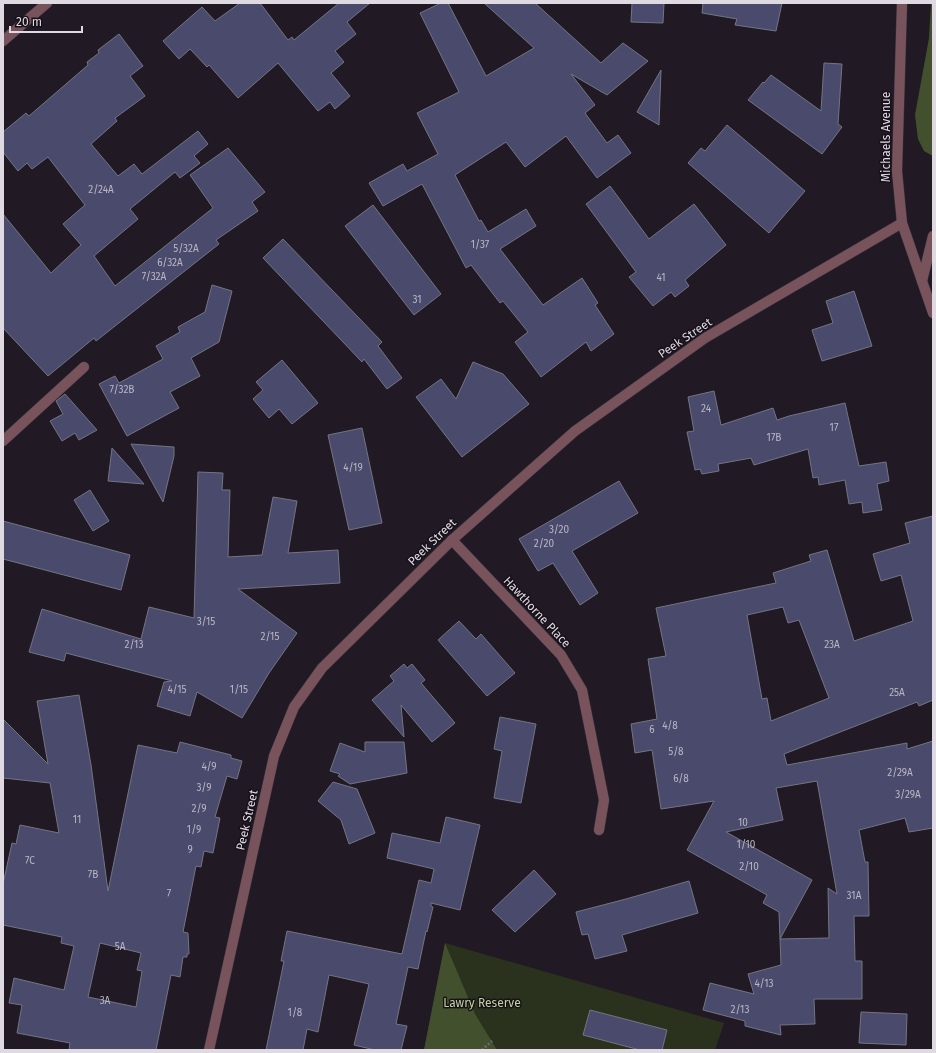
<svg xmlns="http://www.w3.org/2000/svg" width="936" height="1053" font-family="'Fira Sans',sans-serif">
	<rect width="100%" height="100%" fill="#211a25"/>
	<polygon fill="#2a321d" points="445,943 724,1023 715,1050 424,1050"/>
	<g fill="#43502e">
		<polygon points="931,3 933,3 933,156 924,151 918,139 915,115 929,38"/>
		<polygon points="445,943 475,1014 497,1050 424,1050"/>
	</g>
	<g fill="#4a4b6c" stroke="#737483" fill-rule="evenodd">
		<polygon points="240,3 260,3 288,40 292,37 294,40 339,3 370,3 347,22 356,34 335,51 344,62 331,73 350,96 335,109 330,102 318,111 278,63 238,98 209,65 207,67 190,49 179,59 163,41 202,7 215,21"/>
		<polygon points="441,3 448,3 486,76 534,48 484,3 535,3 601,63 623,43 648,61 607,95 571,74 595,105 585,113 607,143 618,135 631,153 597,178 566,136 525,167 506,142 455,175 479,221 481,220 488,232 526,209 536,226 500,249 543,305 582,278 598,303 595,305 614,334 591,351 586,342 541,377 515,342 528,332 503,301 500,303 471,265 466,268 422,184 383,206 369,183 403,164 407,171 438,154 417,113 459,92 420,13"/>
		<polygon points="632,3 664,3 663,23 631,22"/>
		<polygon points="703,3 782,3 776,31 735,25 737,19 702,13"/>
		<polygon points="119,34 143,66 130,76 145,96 115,118 117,121 91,144 118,176 134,164 142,174 198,131 208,144 194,156 200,163 180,178 175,172 130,209 138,219 94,256 115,286 213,208 190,175 228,148 265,192 252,202 258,211 216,240 219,244 96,341 94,338 48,376 3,328 3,214 51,273 81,245 63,224 85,205 48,157 32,169 27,163 18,171 3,152 3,132 26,113 29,116 88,65 87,62 99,53 98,50"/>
		<polygon points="824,63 842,64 838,124 842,127 822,154 748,100 763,82 764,83 771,75 821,111"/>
		<polygon points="661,70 659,125 637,112"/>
		<polygon points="727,125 805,191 769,233 688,163 701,148 705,151"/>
		<polygon points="610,186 649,239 694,204 726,245 685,280 689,286 675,297 671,292 653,306 629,277 636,272 586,204"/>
		<polygon points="373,205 441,294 414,315 345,226"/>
		<polygon points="283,239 382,342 378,346 402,378 387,389 364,359 362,362 263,258"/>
		<polygon points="212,285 232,291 219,342 191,358 200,376 170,392 179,408 127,436 99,384 115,376 119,383 163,359 156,346 180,332 178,327 205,312"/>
		<polygon points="854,291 872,346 822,361 812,330 833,323 826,301"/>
		<polygon points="282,360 318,403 292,424 279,409 269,418 253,399 263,390 256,382"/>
		<polygon points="473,362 503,374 529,404 462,457 416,397 441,379 456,399"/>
		<polygon points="714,391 721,425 773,408 777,420 789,416 845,403 859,466 886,462 889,481 877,484 882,510 863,513 862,502 849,504 845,480 819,485 818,477 813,478 808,449 754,465 751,458 718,464 719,471 702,474 700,469 695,470 687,432 694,431 688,397"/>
		<polygon points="65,394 97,430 79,440 75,433 62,441 50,421 63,414 56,401"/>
		<polygon points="362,428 382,523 349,530 328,435"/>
		<polygon points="131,444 174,447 174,456 163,502"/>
		<polygon points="112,448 144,484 108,481"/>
		<polygon points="198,472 223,473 222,490 230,490 228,557 262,555 273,497 297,501 288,553 338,550 340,583 238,589 297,633 269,673 242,718 197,692 190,716 157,706 164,682 172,681 66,653 64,661 29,652 42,609 141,639 149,607 194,618"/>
		<polygon points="619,481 638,513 572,551 598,593 580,605 553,563 538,571 519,539"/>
		<polygon points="90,490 109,521 93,531 74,500"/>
		<path d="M933 516V700L919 706 917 702 784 754 787 765 907 743V749L933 741V828L909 832 905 818 859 830 865 862H868L869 916H854L855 961H862V999H814L815 1024 780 1025 781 1035 745 1026V1021L703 1010 710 983 754 994 748 974 781 965 779 912 763 903 767 895 687 850 714 801 661 809 652 750 635 753 631 724 657 719 648 659 666 656 656 608 776 583 773 573 811 561 809 555 827 550 854 641 913 621 901 575 881 581 873 554 910 543 905 523ZM783 607 788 623 799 620 829 698 771 721 767 698 762 699 747 615ZM817 781 837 894 828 888 829 938 780 939 812 880 726 832 783 820 776 788Z"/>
		<polygon points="3,521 130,555 121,590 3,559"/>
		<polygon points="459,621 476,639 481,634 515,673 487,696 438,640"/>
		<polygon points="404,664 407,668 412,664 425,680 421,683 455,723 432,742 401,705 404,737 372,700 394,681 390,676"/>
		<path d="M79 695 91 765 108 891 138 745 177 753 180 742 231 755V758L242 761 237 779 227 776 215 817 220 818 213 853 204 851 201 867 196 866 183 932 188 933 189 954H187V957H183L180 977 171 975 156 1050H69L70 1043 17 1033 22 1005 9 1003 14 978 64 990 74 946 61 943 62 937 3 925V884L12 843 16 844 20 825 59 833 50 783 3 778V719L48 764 37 701ZM100 943 141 953 137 970 142 971 136 1007 88 997Z"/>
		<polygon points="500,717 536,724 521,803 494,798 502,751 494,749"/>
		<polygon points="365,742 404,742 407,773 350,784 338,776 340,774 330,771 340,743 365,752"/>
		<polygon points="333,782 357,789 375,833 349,844 341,820 318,801"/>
		<polygon points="446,817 480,825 460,910 431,903 431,906 433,907 427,932 426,931 418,969 408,967 396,1024 407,1026 401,1050 375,1050 354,1045 369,984 329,975 318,1032 307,1029 303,1050 266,1050 284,961 281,961 287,931 402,954 419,880 431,883 434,869 387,858 392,833 440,843"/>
		<polygon points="534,870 556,894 515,932 492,910"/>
		<polygon points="689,881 698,913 622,935 627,951 595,959 588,934 582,935 576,912 626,899"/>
		<polygon points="590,1010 667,1030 662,1050 640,1050 583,1035"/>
		<polygon points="861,1012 907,1014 906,1045 859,1043"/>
	</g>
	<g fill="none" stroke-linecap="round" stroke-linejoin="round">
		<defs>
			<g id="service">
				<polyline points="922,281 933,236"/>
				<polyline points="3,441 84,367"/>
			</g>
			<g id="minor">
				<polyline points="902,3 897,171 902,223 933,313"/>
				<polyline points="3,41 47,3"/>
				<polyline points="452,540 561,655 582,690 604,800 599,830"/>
				<polyline points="209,1050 274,756 294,707 322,668 452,540 575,431 705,338 902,223"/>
			</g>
		</defs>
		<use href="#service" stroke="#3c353f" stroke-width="11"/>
		<use href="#minor" stroke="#3c353f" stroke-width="11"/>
		<polyline stroke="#6e6872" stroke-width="2.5" stroke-dasharray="2 2" stroke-linecap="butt" points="482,1050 492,1041"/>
		<use href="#service" stroke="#79535b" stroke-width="10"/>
		<use href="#minor" stroke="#79535b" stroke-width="10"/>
	</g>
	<g text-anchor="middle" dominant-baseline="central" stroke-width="3" stroke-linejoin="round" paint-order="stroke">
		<g font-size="10" fill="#bab6c4">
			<text x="101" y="190">2/24A</text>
			<text x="480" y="245">1/37</text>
			<text x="186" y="249">5/32A</text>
			<text x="170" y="263">6/32A</text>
			<text x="154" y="277">7/32A</text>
			<text x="661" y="278">41</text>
			<text x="417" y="300">31</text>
			<text x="122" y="390">7/32B</text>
			<text x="706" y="409">24</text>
			<text x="834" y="428">17</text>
			<text x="774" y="438">17B</text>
			<text x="353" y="468">4/19</text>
			<text x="559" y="530">3/20</text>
			<text x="544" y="544">2/20</text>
			<text x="206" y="622">3/15</text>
			<text x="270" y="637">2/15</text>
			<text x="134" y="645">2/13</text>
			<text x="832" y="645">23A</text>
			<text x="177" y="690">4/15</text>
			<text x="239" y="690">1/15</text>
			<text x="897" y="693">25A</text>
			<text x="670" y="726">4/8</text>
			<text x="652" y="730">6</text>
			<text x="676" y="752">5/8</text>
			<text x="209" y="767">4/9</text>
			<text x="900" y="773">2/29A</text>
			<text x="681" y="779">6/8</text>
			<text x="204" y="788">3/9</text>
			<text x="908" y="795">3/29A</text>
			<text x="199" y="809">2/9</text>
			<text x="77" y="820">11</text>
			<text x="743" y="823">10</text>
			<text x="194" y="830">1/9</text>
			<text x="746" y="845">1/10</text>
			<text x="190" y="850">9</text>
			<text x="30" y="861">7C</text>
			<text x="749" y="867">2/10</text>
			<text x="93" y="875">7B</text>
			<text x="169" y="894">7</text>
			<text x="854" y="896">31A</text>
			<text x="120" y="947">5A</text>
			<text x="764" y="984">4/13</text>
			<text x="105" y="1001">3A</text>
			<text x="740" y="1010">2/13</text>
			<text x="295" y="1013">1/8</text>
		</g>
		<g font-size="12" fill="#dfdae1" stroke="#18111b">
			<text transform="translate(886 137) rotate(-90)">Michaels Avenue</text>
			<text transform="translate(685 338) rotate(-34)">Peek Street</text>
			<text transform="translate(432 542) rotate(-44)">Peek Street</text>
			<text transform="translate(537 612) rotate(47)">Hawthorne Place</text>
			<text transform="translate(247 820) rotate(-77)">Peek Street</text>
		</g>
		<g font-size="12" fill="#bcd497" stroke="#18111b">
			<text x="482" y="1003">Lawry Reserve</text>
		</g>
	</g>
	<rect width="936" height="1053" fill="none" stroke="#dfdae1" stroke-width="8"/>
	<path d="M10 26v6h72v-6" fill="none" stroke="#dfdae1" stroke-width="2"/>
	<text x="16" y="26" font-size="12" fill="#dfdae1" stroke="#18111b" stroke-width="3" paint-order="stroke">20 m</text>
</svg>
